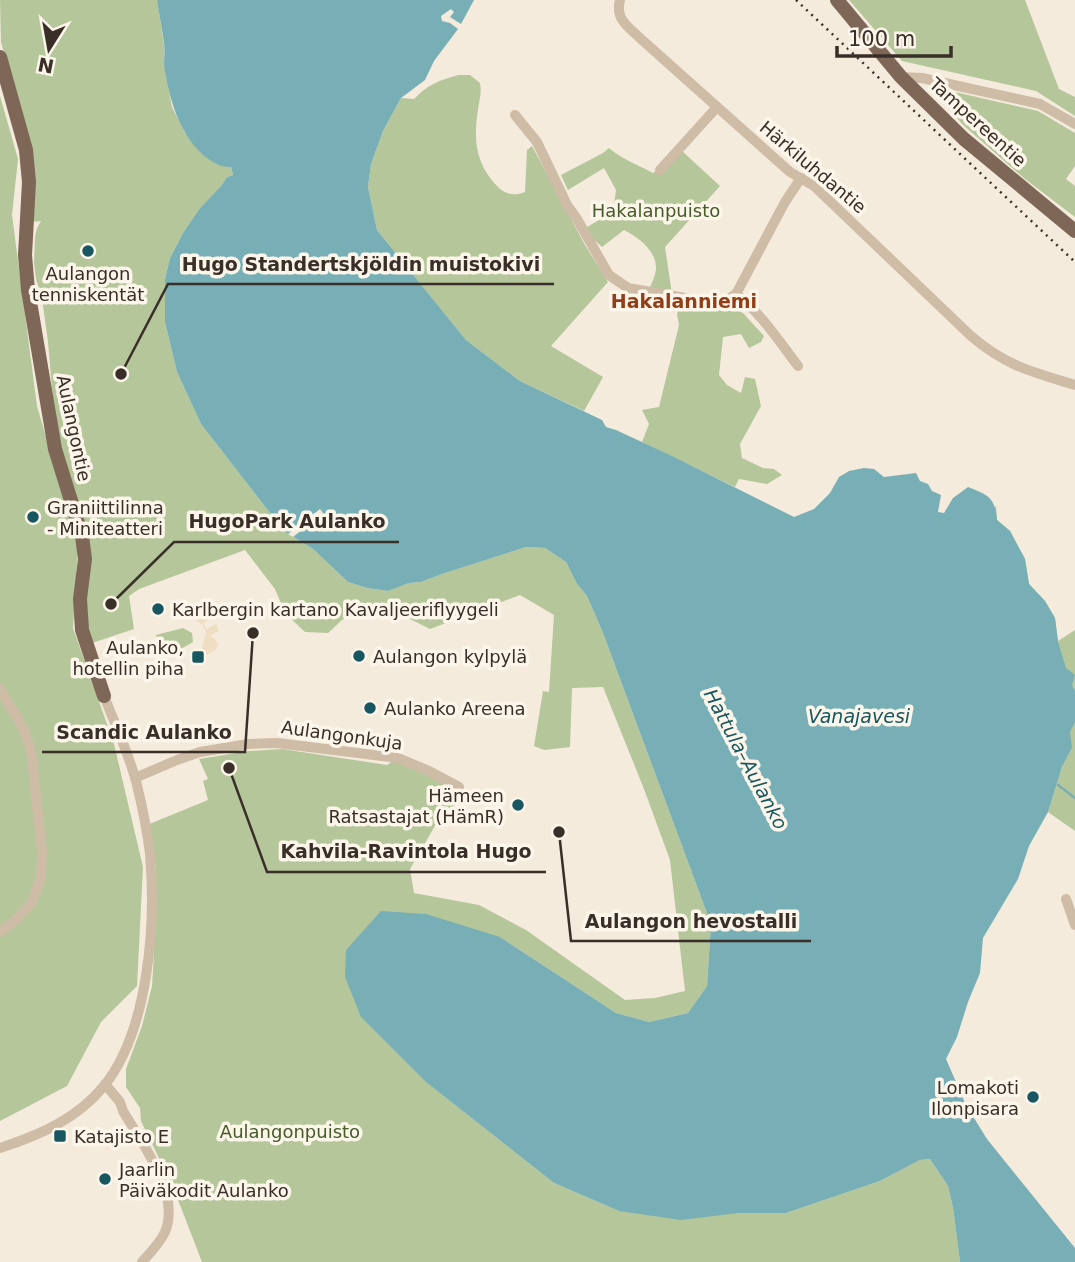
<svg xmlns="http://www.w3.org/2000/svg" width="1075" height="1262" font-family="'DejaVu Sans',sans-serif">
	<rect width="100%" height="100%" fill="#f5ebdc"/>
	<g fill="#b4c69a">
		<polygon points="0,0 157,0 164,45 164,64 172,107 185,133 231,167 233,175 227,177 221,186 200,208 183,233 170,258 165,279 165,322 177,372 201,424 284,531 313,549 348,582 367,588 388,591 409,583 421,582 442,574 526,547 545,548 566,562 577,584 587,596 603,633 711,924 707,986 688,1013 649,1022 616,1013 500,937 427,1083 554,1183 619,1211 786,1213 880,1181 920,1160 930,1159 948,1186 953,1208 960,1262 202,1262 173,1187 141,1121 140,1108 126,1087 126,1069 142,1026 152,986 154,954 156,867 147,825 208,800 203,781 208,779 199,759 249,751 282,749 387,765 394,760 463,791 462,798 436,824 410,869 414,893 479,905 526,930 625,1000 655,998 685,991 670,860 644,789 603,687 572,688 570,747 544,750 534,746 543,691 549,692 554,615 520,595 430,629 406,617 387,618 375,615 356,613 342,620 328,633 305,632 285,613 275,589 245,550 139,589 129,596 134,629 89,644 69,482 55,424 48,342 42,298 36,279 34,263 35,237 37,228 41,221 32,222 13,86 1,42"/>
		<polygon points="849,0 1025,0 1059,89 1075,97 1075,116 1036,91 902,61"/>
		<path d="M458 75H470L480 83C482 94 479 100 478 110 473 141 476 166 499 188 507 195 515 196 525 192L527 150 532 146 585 245 608 282 551 346 603 377 584 411 520 381 466 340 377 230 368 187 371 164 383 131 401 98 414 99C427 85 440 80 458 75Z"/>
		<polygon points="934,89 942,89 1038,111 1075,133 1075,166 1066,179 1075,186 1075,217 1025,179 962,124"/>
		<polygon points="0,96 18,159 12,215 37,406 78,547 73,628 114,744 143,867 137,986 101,1022 67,1086 0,1121"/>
		<path d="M609 148C622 159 638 165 653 173L682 151 720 186 665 247 672 294 649 290C651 284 656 275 656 268 656 250 638 237 624 230L602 247 589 235 587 227 613 212 616 190 604 168 568 190 561 175 603 153Z"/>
		<polygon points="733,307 743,313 764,336 761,342 749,348 741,334 723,337 719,375 727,385 741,393 745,377 755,379 761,406 740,444 742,458 763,468 774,469 782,475 767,484 739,479 735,487 642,442 649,424 642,410 659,407 679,325 677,314 679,308 718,310"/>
		<polygon points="996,506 997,520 1010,531 1025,559 1029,584 1045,601 1055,618 1058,641 1075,630 1075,831 1048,812 1062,767 1072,748 972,528"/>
		<polygon points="183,628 192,633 193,642 165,658 156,635"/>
	</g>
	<polygon fill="#efdec2" points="209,611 213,618 203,623 207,629 216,624 219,631 211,635 211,637 214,638 218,645 216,650 201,658 200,656 206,632 202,624 194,619"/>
	<path fill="#78afb6" d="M157 0H474L461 24 450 17 454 12 451 9 441 16 442 21 450 23 458 29 434 61 425 80 401 98 383 131 371 164 368 187 377 230 466 340 520 381 602 420 606 427 616 430 670 455 794 517 814 509 830 493 839 477 849 471 864 468 874 469 884 477 916 473 920 481 928 484 932 491 941 495 938 512 944 513 953 498 968 487C988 495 995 497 997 520L1010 531 1025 559 1029 584 1045 601 1055 618 1058 642 1066 668 1075 675 1072 685 1075 691V722L1070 732 1072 748 1062 767 1048 812 1029 846 1018 879 983 938 980 973 968 1002 957 1037 946 1059 966 1105 987 1139 1075 1248V1262H960L953 1208 948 1186 930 1159 920 1160 880 1181 786 1213H738L681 1220 619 1211 554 1183 427 1083 361 1017 345 977 346 950 381 911 426 914 500 937 616 1013 649 1022 688 1013 707 986 711 924 603 633 587 596 577 584 566 562 545 548 526 547 442 574 421 582 409 583 388 591 367 588 348 582 313 549 284 531 201 424 177 372 165 322V279L170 258 183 233 200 208 221 186 227 177 233 175 231 167C221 168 210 161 202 154 178 131 169 98 164 65 164 58 165 51 164 43 162 29 159 14 157 0Z"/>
	<polygon fill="#f5ebdc" points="320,509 323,513 293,537 288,534"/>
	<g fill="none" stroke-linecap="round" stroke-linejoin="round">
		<polyline stroke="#78afb6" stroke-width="2.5" points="1058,785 1075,798"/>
		<g stroke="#cfbca6" stroke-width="10">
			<path d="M620 0C615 20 628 26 641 39L790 172 814 186 971 336C1006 366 1032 372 1075 385"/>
			<polyline points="901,77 922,78 1040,104 1075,124"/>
			<path d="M515 115 537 142 567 205 577 219 609 275 628 288 714 303C723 303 728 299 736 294L785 202 801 178"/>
			<polyline points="660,170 717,107"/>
			<path d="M736 294C761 313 779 341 798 366"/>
			<polyline points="0,689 23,728 31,750 42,851 41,877 32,902 16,920 0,932"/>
			<polyline points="135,778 177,760 200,752 248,744 277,743 398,758 427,770 459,787"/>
			<polyline points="1066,899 1075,925"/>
			<path d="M105 1084 120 1102 123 1111C142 1144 181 1193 165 1232 160 1243 150 1253 142 1262"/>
			<path d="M0 1148C40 1135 77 1119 104 1086 149 1030 156 923 150 854 147 829 142 805 136 781 128 752 115 724 104 696"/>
		</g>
		<g stroke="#7e6757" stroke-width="14">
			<polyline points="837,0 901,77 964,139 1075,231"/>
			<polyline points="0,57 26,150 29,182 25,255 28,290 55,449 82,536 85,559 80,599 82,630 104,696"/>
		</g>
		<polyline stroke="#3a2f28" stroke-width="2.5" stroke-dasharray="2 5" stroke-linecap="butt" points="796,0 1075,262"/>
	</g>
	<g fill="#185761" stroke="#fcf5ea" stroke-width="2.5">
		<circle cx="88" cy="251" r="7"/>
		<circle cx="33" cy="517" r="7"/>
		<circle cx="158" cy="609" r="7"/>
		<circle cx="359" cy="656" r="7"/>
		<rect x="191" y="650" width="14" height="14" rx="3.5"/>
		<circle cx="370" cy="708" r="7"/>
		<circle cx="518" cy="805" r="7"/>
		<circle cx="1033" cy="1097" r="7"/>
		<rect x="53" y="1129" width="14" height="14" rx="3.5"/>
		<circle cx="105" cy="1179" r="7"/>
	</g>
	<g text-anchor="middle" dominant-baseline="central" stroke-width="7" stroke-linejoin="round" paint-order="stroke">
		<g font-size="18" fill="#3a2f28" stroke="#fcf5ea">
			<text transform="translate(978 122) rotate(42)">Tampereentie</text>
			<text transform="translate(813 167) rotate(40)">Härkiluhdantie</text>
			<text transform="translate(74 428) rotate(78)">Aulangontie</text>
			<text transform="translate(342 735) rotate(8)">Aulangonkuja</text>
		</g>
		<g font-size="18" fill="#455c29" stroke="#fcf5ea">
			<text x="656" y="210">Hakalanpuisto</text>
			<text x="290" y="1131">Aulangonpuisto</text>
		</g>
		<g font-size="18" fill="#3a2f28" stroke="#fcf5ea" text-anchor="start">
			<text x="88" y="273" text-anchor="middle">Aulangon<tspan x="88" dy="21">tenniskentät</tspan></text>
			<text x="47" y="507">Graniittilinna<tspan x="47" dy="21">- Miniteatteri</tspan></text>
			<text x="172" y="609">Karlbergin kartano Kavaljeeriflyygeli</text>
			<text x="184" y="647" text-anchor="end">Aulanko,<tspan x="184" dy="21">hotellin piha</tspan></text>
			<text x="373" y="656">Aulangon kylpylä</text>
			<text x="384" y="708">Aulanko Areena</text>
			<text x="504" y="795" text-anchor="end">Hämeen<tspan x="504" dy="21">Ratsastajat (HämR)</tspan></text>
			<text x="1019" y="1087" text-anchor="end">Lomakoti<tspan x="1019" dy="21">Ilonpisara</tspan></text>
			<text x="74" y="1136">Katajisto E</text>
			<text x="119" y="1169">Jaarlin<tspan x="119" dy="21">Päiväkodit Aulanko</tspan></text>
		</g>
		<g font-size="19" font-weight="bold" fill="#933e17" stroke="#fcf5ea">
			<text x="684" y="301">Hakalanniemi</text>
		</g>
		<g font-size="19" font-style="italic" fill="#185761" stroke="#fcf5ea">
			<text x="859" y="716">Vanajavesi</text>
			<text transform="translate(746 759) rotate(62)">Hattula–Aulanko</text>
		</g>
	</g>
	<path fill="none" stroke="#3a2f28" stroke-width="2.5" d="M121 374L168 284H554M111 604L174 542H399M253 633L245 752H42M229 768L267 872H546M559 832L571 941H811"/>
	<g fill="#3a2f28" stroke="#fcf5ea" stroke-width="2.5">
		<circle cx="121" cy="374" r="7"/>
		<circle cx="111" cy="604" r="7"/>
		<circle cx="253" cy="633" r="7"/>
		<circle cx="229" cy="768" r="7"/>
		<circle cx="559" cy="832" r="7"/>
	</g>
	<g font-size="19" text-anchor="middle" font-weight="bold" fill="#3a2f28" stroke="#fcf5ea" stroke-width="7" stroke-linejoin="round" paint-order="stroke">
		<text x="361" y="271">Hugo Standertskjöldin muistokivi</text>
		<text x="287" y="528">HugoPark Aulanko</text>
		<text x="144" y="739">Scandic Aulanko</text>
		<text x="406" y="858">Kahvila-Ravintola Hugo</text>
		<text x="691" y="928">Aulangon hevostalli</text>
	</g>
	<g transform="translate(49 49) rotate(191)" stroke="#fcf5ea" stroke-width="5" paint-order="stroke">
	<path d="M0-5L12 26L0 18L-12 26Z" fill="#3a2f28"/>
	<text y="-10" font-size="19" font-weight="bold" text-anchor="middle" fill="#3a2f28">N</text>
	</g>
	<path d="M837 46v10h114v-10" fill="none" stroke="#3a2f28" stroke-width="3.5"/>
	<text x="848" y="46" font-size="21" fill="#3a2f28" stroke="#fcf5ea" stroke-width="5" paint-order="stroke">100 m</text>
</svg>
